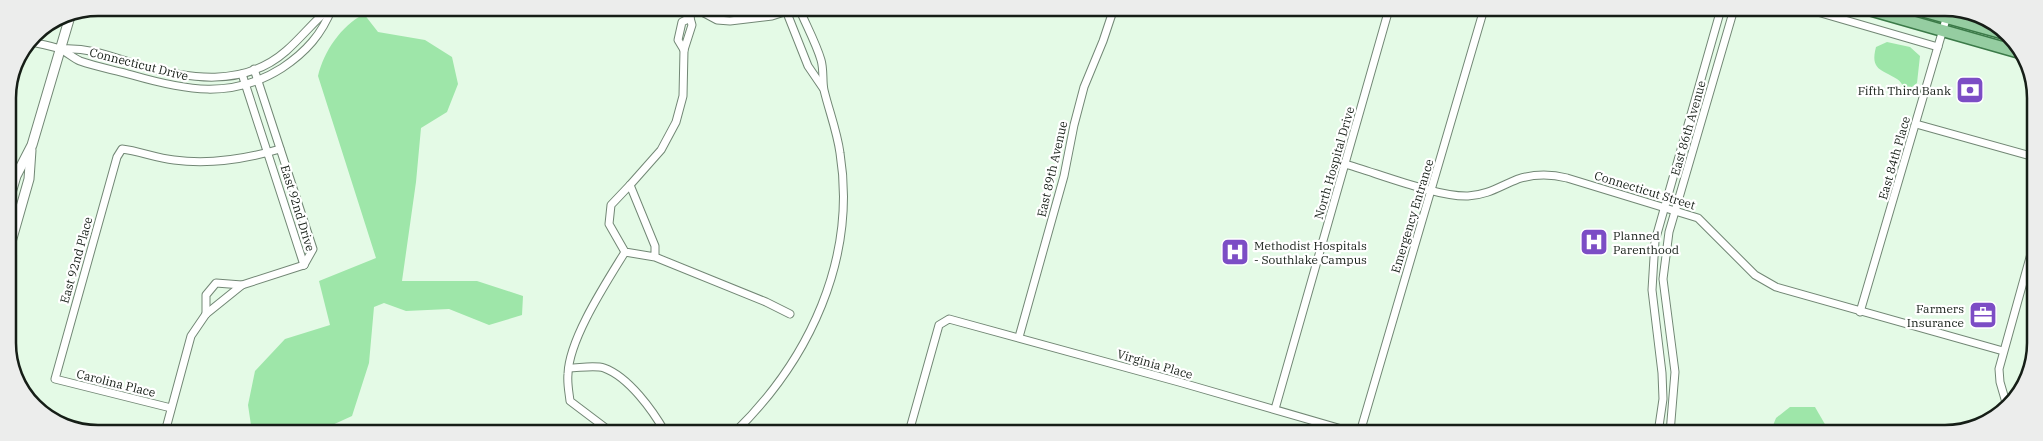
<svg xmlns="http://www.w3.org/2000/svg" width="2043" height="441" font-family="'IBM Plex Serif',serif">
	<rect width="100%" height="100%" fill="#e4fae6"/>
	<g fill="#9ee6a9">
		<path d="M364 14 378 32 425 40 452 57 458 84 447 112 421 128 416 182 402 281H477L523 296 522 315 489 325 449 309 406 311 384 303 374 307 369 363 352 416 317 432H252L248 405 255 371 285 339 330 325 319 281 376 258 318 76C324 51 341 26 364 14Z"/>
		<path d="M1887 42 1910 47 1920 56 1917 83 1908 90C1902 87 1902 82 1897 79 1881 69 1870 70 1876 47Z"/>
		<polygon points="1790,407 1815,407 1830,433 1770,433 1776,418"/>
	</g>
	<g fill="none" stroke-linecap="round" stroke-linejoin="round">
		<defs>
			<g id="minor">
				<polyline points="684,8 704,13 717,20 730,21 772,16 797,8"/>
				<polyline points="785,8 808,66 823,88"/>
				<polyline points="1807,9 1938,47"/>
				<polyline points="704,13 720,9 744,8"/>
				<path d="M31 42C40 44 51 46 60 49 67 52 73 58 80 61 97 67 115 70 132 75 184 90 232 100 282 68 306 52 322 34 332 8"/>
				<path d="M60 49C89 47 110 56 138 65 188 79 244 88 286 51 302 37 314 21 330 8"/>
				<polyline points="684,50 678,40 682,22 690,18"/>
				<polyline points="254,69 313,249 304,265"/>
				<polyline points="242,74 304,265"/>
				<polyline points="1916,124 2034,157"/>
				<path d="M1345 164C1377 173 1437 197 1468 196 1488 195 1500 186 1518 179 1534 174 1551 174 1567 178L1698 218 1755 275 1776 287 2003 351"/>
				<polyline points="630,185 661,150 676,122 683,96 684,50 692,25 690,18 692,10"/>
				<polyline points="655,257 655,246 630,185 611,205 609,224 625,252 655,257 766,302 790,314"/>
				<polyline points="1860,312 1949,9"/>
				<polyline points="206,314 206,295 216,283 242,285"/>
				<polyline points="1019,337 1064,176 1074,125 1084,87 1103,41 1114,8"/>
				<path d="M569 368C579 368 595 365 604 368 629 377 653 411 665 432"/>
				<polyline points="2007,406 2000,382 1999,369 2034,243"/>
				<path d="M171 408 55 379 117 157 122 149C139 151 156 158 174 160 210 165 246 159 280 149"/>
				<polyline points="1275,409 1389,9"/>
				<polyline points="165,432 191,336 206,314 242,285 304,265"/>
				<path d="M611 432 570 401C569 392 567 383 568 374 569 339 606 283 625 252"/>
				<path d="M735 432C809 360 857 259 840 153 837 131 829 111 824 90 822 81 824 70 821 60 816 43 806 25 799 8"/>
				<polyline points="909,432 939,325 949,319 1179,382 1352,432 1361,429 1484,9"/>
				<polyline points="1658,433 1663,399 1662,373 1652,290 1655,241 1721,9"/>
				<polyline points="1670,433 1675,372 1663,279 1669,232 1734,9"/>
			</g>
			<g id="tertiary">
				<polyline points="8,203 16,176 32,145 71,13"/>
				<polyline points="9,249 29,179 31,150"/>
			</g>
			<g id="primary">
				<polyline points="1867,9 2018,52"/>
				<polyline points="1916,9 2010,35"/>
			</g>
		</defs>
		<use href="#minor" stroke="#728775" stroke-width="9"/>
		<use href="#tertiary" stroke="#728775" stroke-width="11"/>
		<use href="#primary" stroke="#3b7a48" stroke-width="14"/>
		<use href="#minor" stroke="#fff" stroke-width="7"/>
		<use href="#tertiary" stroke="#fff" stroke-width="9"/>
		<use href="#primary" stroke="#95cda1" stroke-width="11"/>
	</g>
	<defs>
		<symbol id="bank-square" viewBox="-11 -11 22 22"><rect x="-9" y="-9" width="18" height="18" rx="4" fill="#7c4dc5" stroke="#fff"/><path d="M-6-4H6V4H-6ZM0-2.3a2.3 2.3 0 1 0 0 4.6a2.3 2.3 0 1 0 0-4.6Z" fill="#fff"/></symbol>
		<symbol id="hospital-square" viewBox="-11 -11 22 22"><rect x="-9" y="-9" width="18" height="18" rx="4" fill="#7c4dc5" stroke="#fff"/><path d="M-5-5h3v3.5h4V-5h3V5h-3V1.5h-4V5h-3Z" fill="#fff"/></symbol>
		<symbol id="office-square" viewBox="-11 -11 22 22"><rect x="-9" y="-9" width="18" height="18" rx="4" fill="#7c4dc5" stroke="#fff"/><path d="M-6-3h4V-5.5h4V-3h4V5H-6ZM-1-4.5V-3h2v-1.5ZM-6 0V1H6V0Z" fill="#fff"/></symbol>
	</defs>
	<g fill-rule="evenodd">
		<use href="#bank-square" x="1954" y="74" width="32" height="32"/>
		<use href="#hospital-square" x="1578" y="226" width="32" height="32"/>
		<use href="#hospital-square" x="1219" y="236" width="32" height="32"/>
		<use href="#office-square" x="1967" y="299" width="32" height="32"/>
	</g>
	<g text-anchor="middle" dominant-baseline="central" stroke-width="4.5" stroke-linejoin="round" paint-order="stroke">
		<g font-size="12" fill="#161e17" stroke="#fff">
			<text transform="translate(139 64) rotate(14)">Connecticut Drive</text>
			<text transform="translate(1688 128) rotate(-74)">East 86th Avenue</text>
			<text transform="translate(1894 158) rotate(-74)">East 84th Place</text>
			<text transform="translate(1334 163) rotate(-74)">North Hospital Drive</text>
			<text transform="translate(1052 169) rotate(-77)">East 89th Avenue</text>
			<text transform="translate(1645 190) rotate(17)">Connecticut Street</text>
			<text transform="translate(298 208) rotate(73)">East 92nd Drive</text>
			<text transform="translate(1412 216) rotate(-73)">Emergency Entrance</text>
			<text transform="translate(76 260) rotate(-74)">East 92nd Place</text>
			<text transform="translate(1155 364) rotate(16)">Virginia Place</text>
			<text transform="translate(116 383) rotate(14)">Carolina Place</text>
		</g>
		<g font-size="12" fill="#161e17" stroke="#fff" text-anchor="end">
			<text x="1951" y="90">Fifth Third Bank</text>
			<text x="1613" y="235" text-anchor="start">Planned<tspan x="1613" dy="14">Parenthood</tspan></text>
			<text x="1254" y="245" text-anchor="start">Methodist Hospitals<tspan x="1254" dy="14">- Southlake Campus</tspan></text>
			<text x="1964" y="308">Farmers<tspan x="1964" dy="14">Insurance</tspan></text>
		</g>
	</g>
	<path d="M0 0H2043V441H0ZM98 16H1945A82 82 0 0 1 2027 98V343A82 82 0 0 1 1945 425H98A82 82 0 0 1 16 343V98A82 82 0 0 1 98 16Z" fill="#ecedec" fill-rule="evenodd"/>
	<path fill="none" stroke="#161e17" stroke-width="2.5" d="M98 16H1945A82 82 0 0 1 2027 98V343A82 82 0 0 1 1945 425H98A82 82 0 0 1 16 343V98A82 82 0 0 1 98 16Z"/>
</svg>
